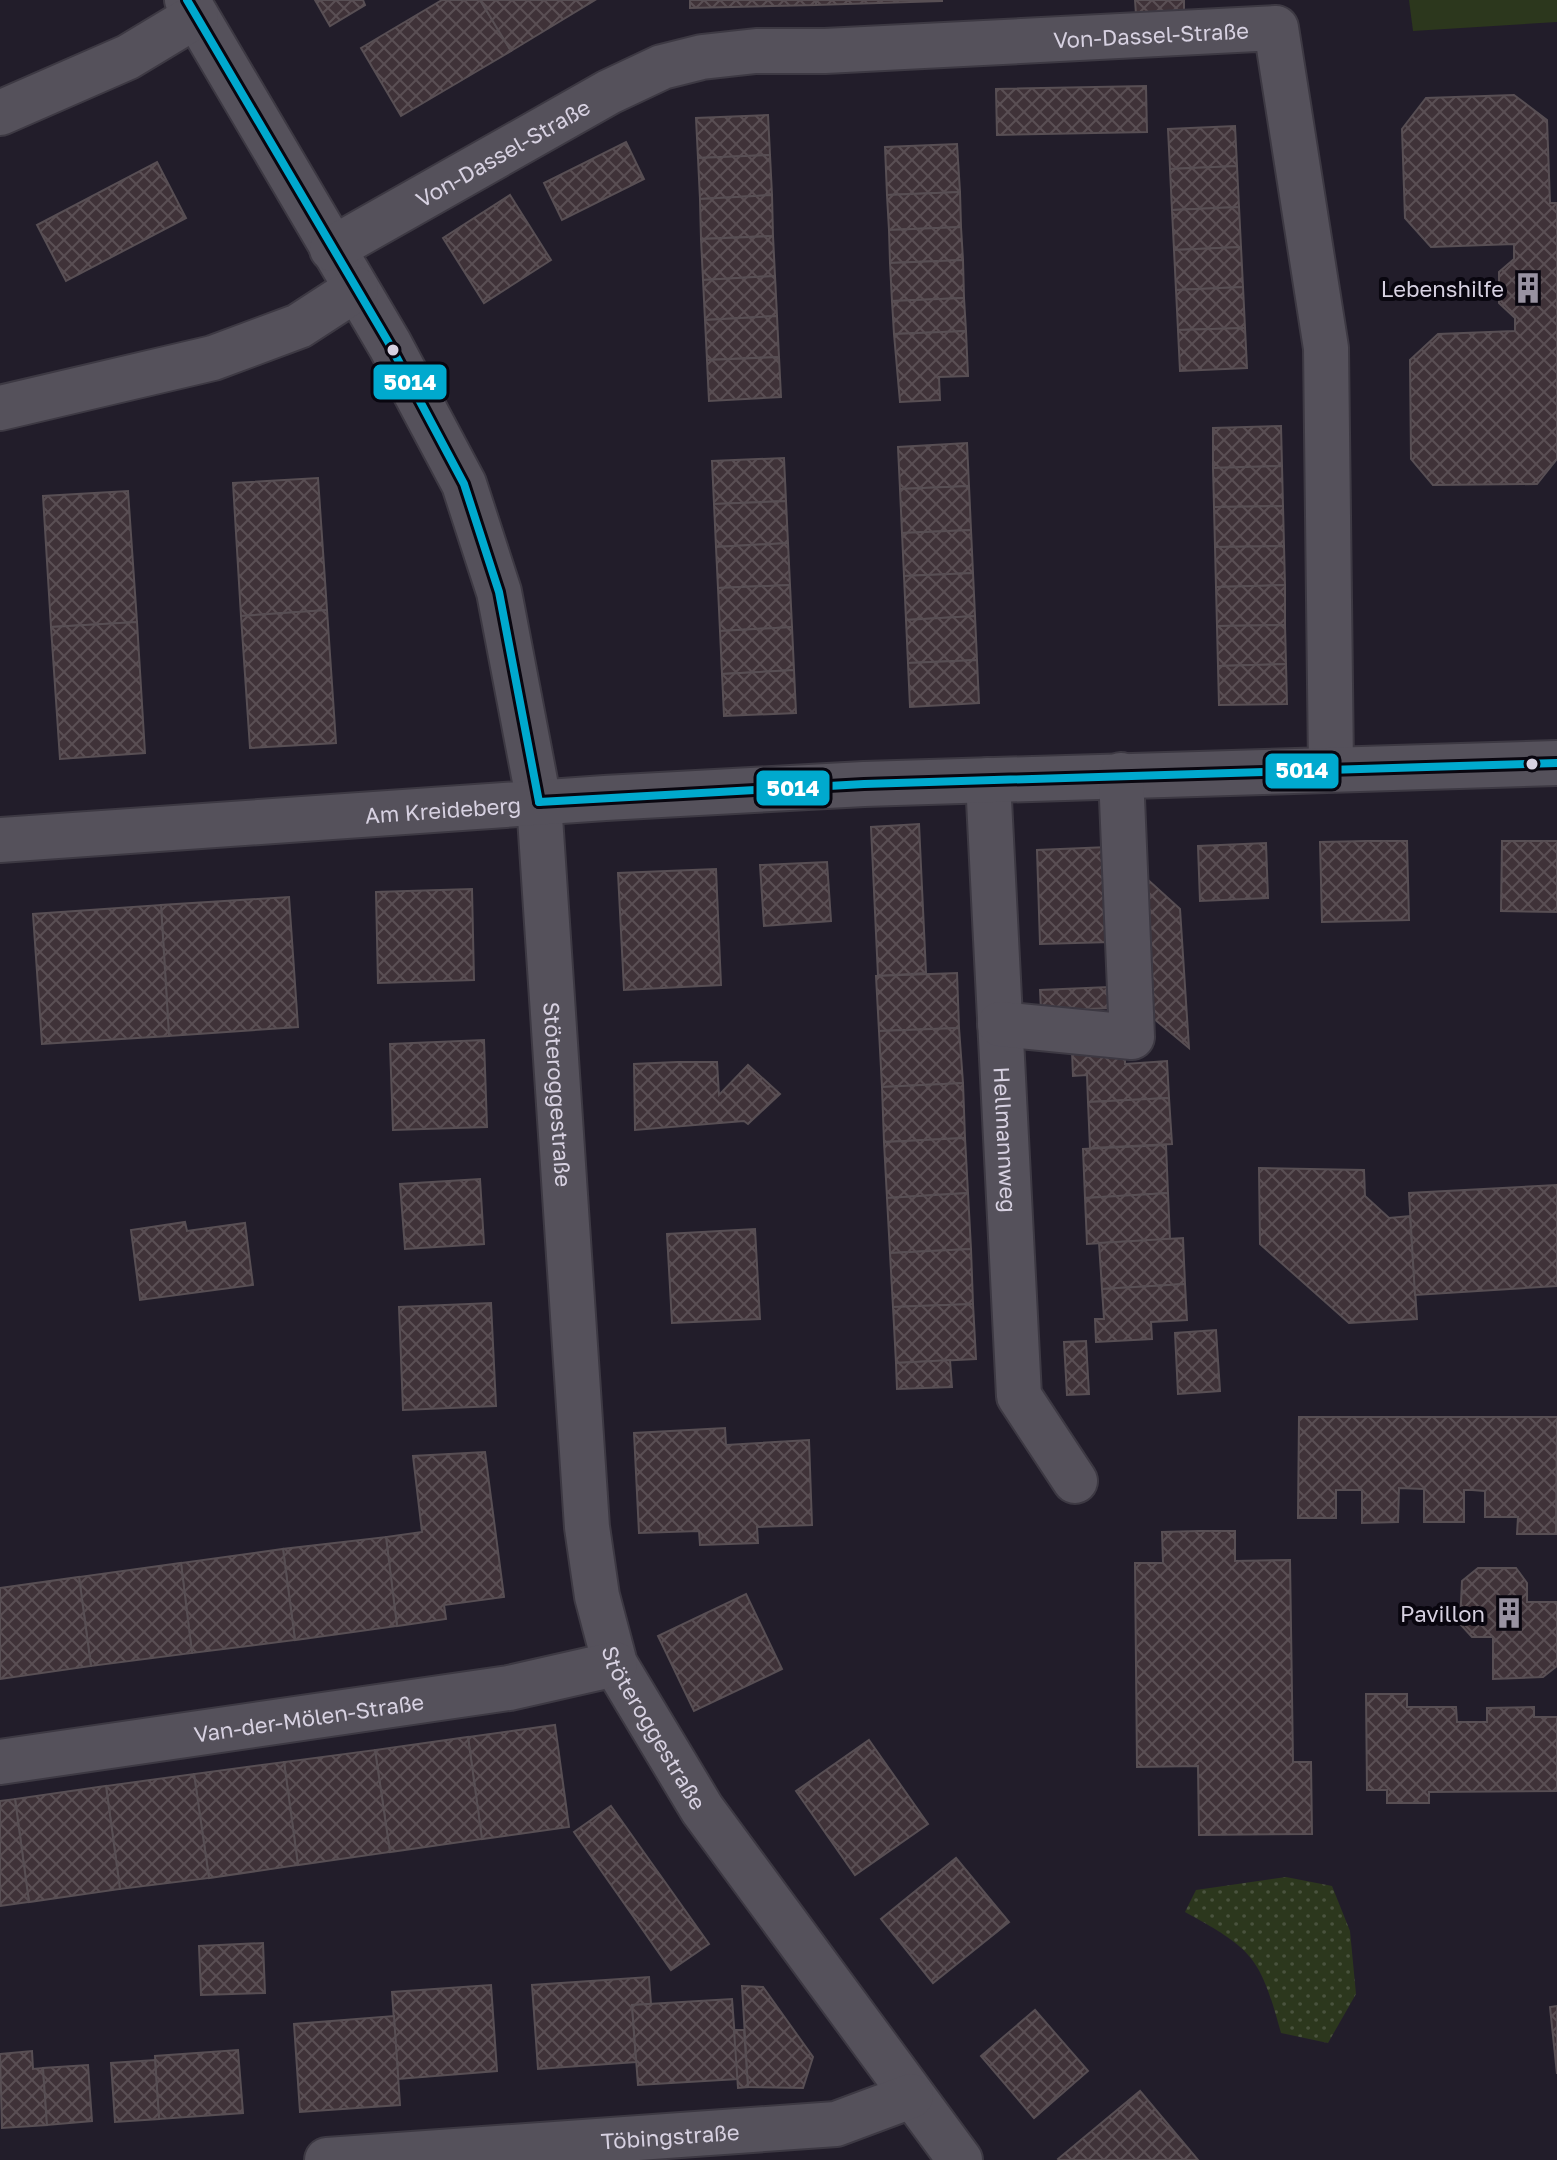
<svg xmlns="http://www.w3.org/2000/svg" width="1557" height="2160" font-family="'Golos Text',sans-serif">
	<defs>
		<pattern id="park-dots" width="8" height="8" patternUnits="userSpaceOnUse" patternTransform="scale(2)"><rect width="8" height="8" fill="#2c371d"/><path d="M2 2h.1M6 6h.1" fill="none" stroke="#4a533e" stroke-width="1.8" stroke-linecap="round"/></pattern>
		<pattern id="building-cross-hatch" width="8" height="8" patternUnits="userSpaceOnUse" patternTransform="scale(2)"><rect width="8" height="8" fill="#3f3238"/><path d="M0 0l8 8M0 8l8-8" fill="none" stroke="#5a4f54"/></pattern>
	</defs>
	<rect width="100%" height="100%" fill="#221d2a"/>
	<polygon fill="#2c371d" points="1409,0 1557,0 1557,22 1413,31"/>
	<path fill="url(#park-dots)" d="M1286 1877 1332 1886 1350 1931 1356 1994 1328 2043 1281 2033C1260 1957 1254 1950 1185 1912L1196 1890Z"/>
	<g fill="url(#building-cross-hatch)" stroke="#584f54" stroke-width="2">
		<polygon points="315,0 363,0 365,5 330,26"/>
		<polygon points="442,0 480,0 511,51 401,116 361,48"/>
		<polygon points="480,0 595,0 511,51"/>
		<polygon points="690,0 816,0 816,5 690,8"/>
		<polygon points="816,0 942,0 942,1 816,5"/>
		<polygon points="1135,0 1184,0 1184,11 1136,14"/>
		<polygon points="1146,86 1147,132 997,135 996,89"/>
		<polygon points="1514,95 1547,120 1550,203 1557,203 1557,459 1537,484 1433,485 1411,459 1410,360 1438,334 1515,331 1515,318 1499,303 1499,272 1514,259 1514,244 1431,247 1405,218 1402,129 1426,98"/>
		<polygon points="768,115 770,155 698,158 696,118"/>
		<polygon points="1235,126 1237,166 1170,169 1168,129"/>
		<polygon points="626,142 644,179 562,220 544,183"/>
		<polygon points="957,144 960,192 887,195 885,147"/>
		<polygon points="770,155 772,195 700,199 698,158"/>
		<polygon points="157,162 186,218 66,281 37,225"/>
		<polygon points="1237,166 1239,207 1172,210 1170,169"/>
		<polygon points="960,192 961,227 889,230 887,195"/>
		<polygon points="510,195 551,260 484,303 443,238"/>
		<polygon points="772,195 773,236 701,239 700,199"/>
		<polygon points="1239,207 1241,247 1174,250 1172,210"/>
		<polygon points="961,227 963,260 890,263 889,230"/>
		<polygon points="773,236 775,276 703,280 701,239"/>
		<polygon points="1241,247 1243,287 1176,290 1174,250"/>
		<polygon points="963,260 964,298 892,301 890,263"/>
		<polygon points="775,276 777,316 705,320 703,280"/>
		<polygon points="1243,287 1245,328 1178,330 1176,290"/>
		<polygon points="964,298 966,331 894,334 892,301"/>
		<polygon points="777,316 779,357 707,360 705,320"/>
		<polygon points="1245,328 1247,368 1180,371 1178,330"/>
		<polygon points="966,331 968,376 939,377 940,400 900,402 894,334"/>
		<polygon points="779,357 781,397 709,401 707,360"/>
		<polygon points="1281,426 1282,466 1213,468 1213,428"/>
		<polygon points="967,443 969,486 900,489 898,447"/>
		<polygon points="784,458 786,501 714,504 712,461"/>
		<polygon points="1282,466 1283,506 1214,507 1213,468"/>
		<polygon points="318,478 327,610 241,616 233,483"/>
		<polygon points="969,486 971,530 902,533 900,489"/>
		<polygon points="128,491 137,622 51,627 43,496"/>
		<polygon points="786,501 788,543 716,547 714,504"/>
		<polygon points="1283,506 1284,546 1215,547 1214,507"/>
		<polygon points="971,530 973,573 904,576 902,533"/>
		<polygon points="788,543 790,585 718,588 716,547"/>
		<polygon points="1284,546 1285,585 1216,587 1215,547"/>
		<polygon points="973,573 975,616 906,620 904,576"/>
		<polygon points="790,585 792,627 720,631 718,588"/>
		<polygon points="1285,585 1285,625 1217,626 1216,587"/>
		<polygon points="327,610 336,743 250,748 241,616"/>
		<polygon points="975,616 977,660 908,663 906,620"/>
		<polygon points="137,622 145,753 60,759 51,627"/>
		<polygon points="1285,625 1286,664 1218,666 1217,626"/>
		<polygon points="792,627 794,670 722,674 720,631"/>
		<polygon points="977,660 979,703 910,707 908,663"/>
		<polygon points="1286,664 1287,704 1219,705 1218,666"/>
		<polygon points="794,670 796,713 724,716 722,674"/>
		<polygon points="919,824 926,973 878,976 871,827"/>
		<polygon points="1367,841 1407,841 1409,920 1322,922 1320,842"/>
		<polygon points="1502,841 1557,841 1557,912 1501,911"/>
		<polygon points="1266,843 1268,898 1200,901 1198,846"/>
		<polygon points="1108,847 1111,942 1040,944 1037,850"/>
		<polygon points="827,862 831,921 764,926 760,865"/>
		<polygon points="716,869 721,985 624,990 618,873"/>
		<polygon points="1136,869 1180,909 1189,1048 1147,1013"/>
		<polygon points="472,889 474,980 378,983 376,892"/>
		<polygon points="289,897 298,1027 169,1036 161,905"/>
		<polygon points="161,905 169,1036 42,1044 33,914"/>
		<polygon points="957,973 959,1028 879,1031 876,976"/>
		<polygon points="1109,987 1110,1008 1041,1011 1040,990"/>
		<polygon points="959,1028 963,1083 882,1087 879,1031"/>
		<polygon points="484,1040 487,1127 393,1130 390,1044"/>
		<polygon points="1125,1048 1125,1064 1167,1061 1169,1098 1088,1102 1087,1075 1073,1076 1072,1051"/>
		<polygon points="677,1062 717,1062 719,1095 748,1065 780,1094 748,1124 744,1121 635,1130 634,1064"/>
		<polygon points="963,1083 965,1138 884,1142 882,1087"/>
		<polygon points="1169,1098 1172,1144 1090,1148 1088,1102"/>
		<polygon points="965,1138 968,1193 887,1198 884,1142"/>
		<polygon points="1166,1145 1168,1193 1085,1198 1083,1149"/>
		<polygon points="1259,1168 1364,1170 1365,1196 1389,1218 1410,1216 1417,1319 1349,1323 1260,1244"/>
		<polygon points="480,1179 484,1244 405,1249 400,1184"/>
		<polygon points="1557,1185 1557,1286 1415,1295 1409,1193"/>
		<polygon points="968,1193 971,1249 890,1253 887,1198"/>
		<polygon points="1168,1193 1170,1239 1087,1244 1085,1198"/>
		<polygon points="185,1222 187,1231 245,1223 253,1285 140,1300 131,1230"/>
		<polygon points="755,1229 760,1319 672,1323 667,1234"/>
		<polygon points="1183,1238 1185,1284 1102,1289 1099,1243"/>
		<polygon points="971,1249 973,1304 893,1307 890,1253"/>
		<polygon points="1185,1284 1187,1320 1151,1322 1152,1339 1096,1342 1095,1319 1104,1319 1102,1289"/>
		<polygon points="491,1303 496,1406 403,1410 399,1307"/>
		<polygon points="973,1304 976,1359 896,1363 893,1307"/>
		<polygon points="1216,1330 1220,1391 1178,1394 1175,1333"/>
		<polygon points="1086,1341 1089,1394 1067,1395 1064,1342"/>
		<polygon points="950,1360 952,1387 897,1389 896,1363"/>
		<polygon points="1299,1417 1557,1417 1556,1534 1517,1534 1518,1517 1485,1517 1485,1491 1472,1490 1464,1490 1464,1522 1424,1522 1424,1489 1399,1488 1398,1522 1362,1523 1362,1490 1336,1490 1336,1518 1298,1518"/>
		<polygon points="725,1428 726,1445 809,1440 812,1525 757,1527 758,1543 700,1545 699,1531 639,1533 634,1433"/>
		<polygon points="485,1452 504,1597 444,1605 446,1619 397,1626 386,1537 422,1532 413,1456"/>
		<polygon points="1199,1531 1235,1531 1235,1561 1290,1560 1293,1762 1311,1762 1312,1834 1199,1835 1198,1766 1137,1767 1135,1563 1163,1563 1162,1532"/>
		<polygon points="386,1537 397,1626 295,1640 283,1549"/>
		<polygon points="283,1549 295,1640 192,1653 181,1563"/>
		<polygon points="181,1563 192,1653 91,1666 79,1577"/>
		<polygon points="1478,1568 1516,1568 1527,1583 1527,1602 1557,1602 1557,1666 1543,1677 1493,1679 1493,1637 1472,1637 1460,1624 1462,1581"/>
		<polygon points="79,1577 91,1666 0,1679 0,1588"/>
		<polygon points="746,1594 782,1669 694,1711 658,1636"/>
		<polygon points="1366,1694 1407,1694 1407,1707 1456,1707 1457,1722 1487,1722 1487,1708 1534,1707 1534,1717 1557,1717 1557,1791 1429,1792 1429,1803 1387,1803 1387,1790 1367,1790"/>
		<polygon points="555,1725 569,1827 482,1839 468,1737"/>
		<polygon points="468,1737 482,1839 390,1852 375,1750"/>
		<polygon points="869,1740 928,1824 855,1875 796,1791"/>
		<polygon points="375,1750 390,1852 298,1865 284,1762"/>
		<polygon points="284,1762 298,1865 209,1878 194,1774"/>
		<polygon points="194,1774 209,1878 120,1889 106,1786"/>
		<polygon points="106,1786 120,1889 29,1902 15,1799"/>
		<polygon points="15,1799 29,1902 0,1906 0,1801"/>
		<polygon points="611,1806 709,1944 671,1970 574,1832"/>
		<polygon points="956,1858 1009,1922 933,1983 881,1919"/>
		<polygon points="263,1943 265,1993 201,1995 199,1946"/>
		<polygon points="649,1977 651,2004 632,2005 636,2062 538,2069 532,1985"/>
		<polygon points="491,1985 497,2071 398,2079 392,1992"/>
		<polygon points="742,1986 763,1987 813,2057 803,2088 748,2087"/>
		<polygon points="732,1999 738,2079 638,2085 632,2005"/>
		<polygon points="1557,2006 1557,2074 1550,2007"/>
		<polygon points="1035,2010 1088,2071 1034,2118 981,2056"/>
		<polygon points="394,2016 400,2105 300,2112 294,2024"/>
		<polygon points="734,2030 744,2030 748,2087 738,2088"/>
		<polygon points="238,2050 243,2113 159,2119 155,2056"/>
		<polygon points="32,2051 33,2069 43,2068 47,2125 2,2128 0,2054"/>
		<polygon points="155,2060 159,2119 115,2122 111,2063"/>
		<polygon points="88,2065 92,2121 47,2125 43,2068"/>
		<polygon points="1140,2091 1198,2160 1059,2160 1058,2159"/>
	</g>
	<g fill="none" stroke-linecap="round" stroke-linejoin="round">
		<defs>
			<g id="minor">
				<path id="s1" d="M187 0 390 345 464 484 499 592 539 802 587 1527 597 1596 615 1664 702 1809 960 2160"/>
				<polyline points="0,113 128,57 196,16"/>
				<path id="s2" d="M332 249 609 92 662 67 702 57 756 51H825L1276 28 1326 348 1331 768"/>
				<polyline points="0,408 213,358 299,326 356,289"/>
				<path id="s3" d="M988 780 1019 1396 1075 1481"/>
				<path id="s4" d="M0 840 605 798 864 784 1557 763"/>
				<polyline points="1000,1024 1132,1037 1121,775"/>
				<path id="s5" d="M0 1762 509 1688 615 1664"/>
				<path id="s6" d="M327 2160 836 2124 911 2096"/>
			</g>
		</defs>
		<use href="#minor" stroke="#3d3943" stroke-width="48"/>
		<use href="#minor" stroke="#55515b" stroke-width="44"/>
		<defs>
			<g id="bus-1">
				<polyline points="187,0 390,345 464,484 499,592 539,802"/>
				<polyline points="539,802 864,784 1557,763"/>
			</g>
		</defs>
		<use href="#bus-1" stroke="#09060f" stroke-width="14"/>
		<use href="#bus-1" stroke="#00a9ce" stroke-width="8"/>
	</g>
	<defs>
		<symbol id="building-bare" viewBox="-9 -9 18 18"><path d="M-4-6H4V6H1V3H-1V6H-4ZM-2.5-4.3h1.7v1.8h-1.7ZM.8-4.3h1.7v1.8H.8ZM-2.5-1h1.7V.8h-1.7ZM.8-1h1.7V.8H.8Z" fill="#9892a1" stroke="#09060f" stroke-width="2.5" paint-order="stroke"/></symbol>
	</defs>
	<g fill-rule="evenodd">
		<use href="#building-bare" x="1506" y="266" width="44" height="44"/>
		<use href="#building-bare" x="1487" y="1591" width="44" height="44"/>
	</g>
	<g fill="#d7d1e1" stroke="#09060f" stroke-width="3">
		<circle cx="393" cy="350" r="7"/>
		<circle cx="1532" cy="764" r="7"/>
	</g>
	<g text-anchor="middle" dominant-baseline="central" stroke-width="8" stroke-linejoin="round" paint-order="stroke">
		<g font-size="22" fill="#d7d1e1" stroke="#09060f">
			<text stroke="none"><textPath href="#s2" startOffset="868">Von-Dassel-Straße</textPath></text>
			<text stroke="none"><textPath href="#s2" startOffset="196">Von-Dassel-Straße</textPath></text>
			<text stroke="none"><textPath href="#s4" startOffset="444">Am Kreideberg</textPath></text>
			<text stroke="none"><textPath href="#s1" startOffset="1178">Stöteroggestraße</textPath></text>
			<text stroke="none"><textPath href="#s3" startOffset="360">Hellmannweg</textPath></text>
			<text stroke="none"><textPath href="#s5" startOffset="312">Van-der-Mölen-Straße</textPath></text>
			<text stroke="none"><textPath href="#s1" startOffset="1826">Stöteroggestraße</textPath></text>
			<text stroke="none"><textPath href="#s6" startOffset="344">Töbingstraße</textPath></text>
		</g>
		<g font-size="22" fill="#d7d1e1" stroke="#09060f" text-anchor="end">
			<text x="1504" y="288">Lebenshilfe</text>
			<text x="1485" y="1613">Pavillon</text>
		</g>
	</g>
	<g stroke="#09060f" stroke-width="3">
		<rect x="372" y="363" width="76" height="38" rx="8" fill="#00a9ce"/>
		<rect x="1264" y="752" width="76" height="38" rx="8" fill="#00a9ce"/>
		<rect x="755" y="769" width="76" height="38" rx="8" fill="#00a9ce"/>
	</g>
	<g font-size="22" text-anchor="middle" font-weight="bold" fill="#fff">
		<text x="410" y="390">5014</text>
		<text x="1302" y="778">5014</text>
		<text x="793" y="796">5014</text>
	</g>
</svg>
